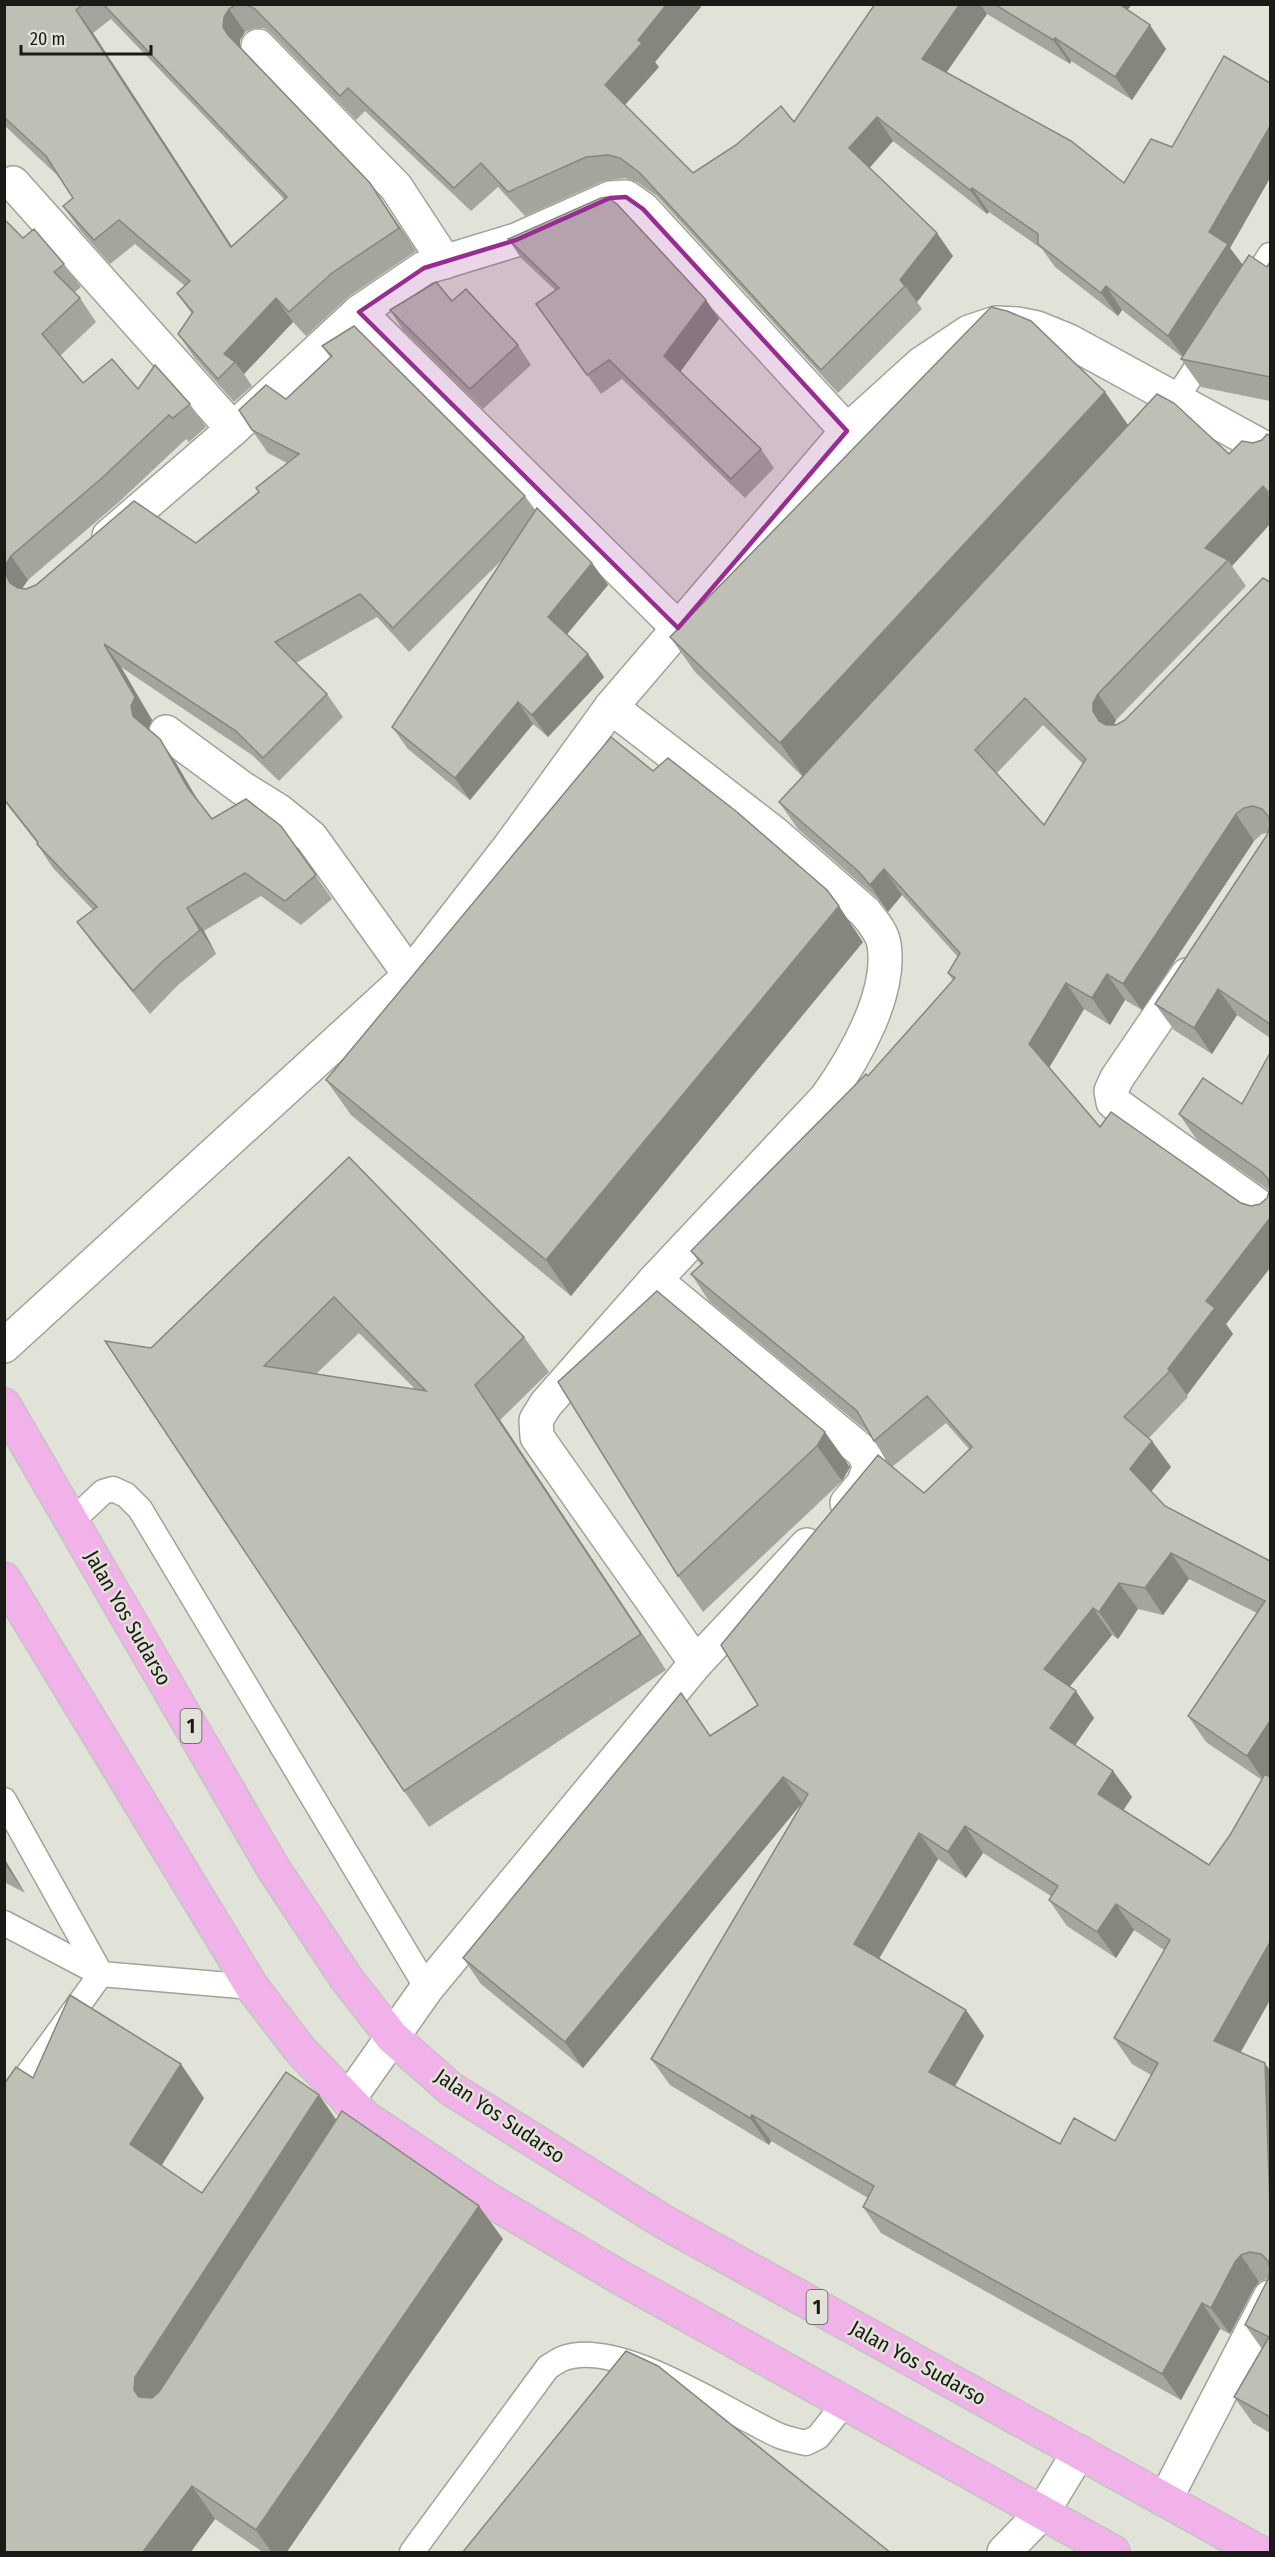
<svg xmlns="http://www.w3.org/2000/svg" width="1275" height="2557" font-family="'Fira Sans Condensed',sans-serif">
	<rect width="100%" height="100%" fill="#e2e3d8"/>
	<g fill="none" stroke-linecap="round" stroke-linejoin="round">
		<defs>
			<g id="service">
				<polyline points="1246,293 1270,255"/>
				<polyline points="1165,412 1176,399 1210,347"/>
				<polyline points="72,1521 103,1492 113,1489 126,1495 140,1509 427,1988"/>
				<polyline points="4,1800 101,1974 4,2107"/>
				<polyline points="4,1923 101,1974 252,1987"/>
				<path d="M412 2552 548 2367C553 2364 559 2360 564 2358 620 2338 728 2413 780 2436 788 2439 797 2441 806 2443L818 2437 845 2403"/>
			</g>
			<g id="minor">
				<polyline points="258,46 396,187 445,262"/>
				<polyline points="13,183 233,429"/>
				<polyline points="359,312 678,628"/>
				<polyline points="109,536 233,429 359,312 424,268 516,240 610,198 626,197 643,209 847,431"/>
				<path d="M611 707 774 833 865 912C872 921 882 932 884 944 892 994 854 1059 826 1098L655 1280 863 1452 870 1466 863 1484 847 1503"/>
				<polyline points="166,732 242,788 279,811 311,837 410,975"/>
				<polyline points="1187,975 1117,1078 1111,1091 1113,1102 1270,1214"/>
				<polyline points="655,1280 546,1404 536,1420 537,1437 696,1663"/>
				<polyline points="4,1346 410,975 510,846 611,707 847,431 921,364 969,332 996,323 1017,324 1037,328 1069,341 1270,451"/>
				<polyline points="348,2100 427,1988 696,1663 807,1545"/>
				<polyline points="1165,2500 1270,2297"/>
				<polyline points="1004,2552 1042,2513 1079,2452"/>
			</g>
			<g id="trunk">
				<polyline points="4,1405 273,1868 346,1978 392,2037 451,2089 664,2222 1259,2552"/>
				<polyline points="4,1579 252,1987 301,2051 366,2118 484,2197 621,2278 1113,2552"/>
			</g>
		</defs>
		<use href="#service" stroke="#a1a298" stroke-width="27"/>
		<use href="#minor" stroke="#a1a298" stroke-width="36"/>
		<use href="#trunk" stroke="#c3c4c3" stroke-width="36"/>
		<use href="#service" stroke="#fff" stroke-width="24"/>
		<use href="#minor" stroke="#fff" stroke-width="33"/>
		<use href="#trunk" stroke="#f0b2e8" stroke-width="33"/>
	</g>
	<g fill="#a4a59c" fill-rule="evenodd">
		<path d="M4 4H699L701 7 655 62 659 67 625 105 693 173 794 122 875 4H1132L1127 10 1166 49 1132 100 1071 61 1070 64 987 14 946 73 1124 183 1172 147 1270 83V178L1230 248 1243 265 1267 267 1270 262V401L1201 387 1181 359 1182 357 1122 310 1118 316 1055 267 1042 249 989 212 987 214 893 141 869 168 953 256 917 302 922 309 838 393 657 196 637 182 625 178 603 181 525 216 498 187 471 211 365 111 356 120 271 33 264 28H254L245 32 240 40V48L370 183 416 251 348 297 306 336 293 322 244 374 252 386 234 402 194 357 178 334 192 314 177 293 185 286 135 244 110 264 80 230 63 206 73 198 59 177 4 125ZM111 19 284 199 232 247 93 33Z"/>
		<polygon points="4,219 23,238 64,264 81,287 74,293 80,298 96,322 60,356 83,383 138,389 190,404 206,427 189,442 186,439 119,502 28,580 22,589 26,589 196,543 259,492 287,463 268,453 252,430 286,399 330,357 322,346 525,496 536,511 592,563 608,585 567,634 588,654 604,677 548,737 533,724 470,800 408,749 392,727 506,556 409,652 377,617 296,663 327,694 343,717 279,781 252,755 121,667 152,720 148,729 176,763 199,802 212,819 281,826 332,899 301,925 261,896 204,931 216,954 178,985 150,1014 94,945 77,922 93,910 53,868 37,844 37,843 4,801"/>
		<polygon points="508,239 706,300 719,319 680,371 761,449 774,468 745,498 622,379 601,394 536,304 555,290 521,258"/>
		<polygon points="452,301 518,345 531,365 483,409 403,330 390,310"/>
		<path d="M1105 392 1128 425 1229 454 1270 436V524L1232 566 1246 586 1116 720 1114 725H1116L1125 720 1270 582V1038L1237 1015 1212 1054 1174 1030 1155 1004 1268 833 1262 834 1254 841 1142 1010 1125 1000 1110 1025 1084 1009 1049 1068 1100 1127 1241 1203 1251 1206 1260 1204 1267 1198 1270 1191 1197 1140 1179 1114 1242 1104 1270 1053V1268L1226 1324 1233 1334 1187 1395 1188 1397 1149 1438 1171 1467 1151 1492 1165 1506 1270 1561 1269 1776 1270 1777V2000L1241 2052 1265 2063 1270 2071V2433L1253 2423 1234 2397 1262 2349 1245 2325 1269 2278 1259 2282 1254 2288 1230 2334 1220 2329 1181 2400 881 2233 863 2207 868 2198 771 2141 769 2145 670 2085 651 2059 802 1803 583 2068 481 1984 463 1958 710 1736 758 1705 891 1467 874 1441 868 1432 709 1301 691 1274 701 1265 691 1251 868 1076 953 980 948 973 958 957 902 895 888 912 877 898 798 829 779 802 803 777 695 672 670 637ZM1043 725 1083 764 1044 825 997 773ZM946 1423 969 1449 924 1493 892 1467ZM1189 1579 1257 1613 1188 1716 1206 1742 1262 1780 1230 1835 1209 1865 1123 1810 1132 1797 1113 1771 1075 1745 1094 1718 1069 1687 1112 1635 1118 1639 1138 1609 1163 1615ZM983 1853 1051 1896 1049 1900 1067 1926 1116 1958 1134 1930 1164 1950 1114 2038 1132 2064 1151 2075 1115 2141 1060 2144 955 2086 984 2036 966 2010 879 1959 938 1859 966 1878Z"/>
		<polygon points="863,942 571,1296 351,1115 326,1080"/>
		<path d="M349 1157 524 1337 549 1372 500 1420 666 1670 429 1827 404 1791 151 1348ZM359 1333 415 1389 316 1374Z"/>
		<polygon points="657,1291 850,1467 842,1481 703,1612 678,1576"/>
		<polygon points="4,1858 25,1893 4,1882"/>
		<polygon points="33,2078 204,2098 162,2165 202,2193 319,2095 336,2120 503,2239 286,2553 264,2553 215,2519 190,2553"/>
	</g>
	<g fill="#86867f">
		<polygon points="667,4 699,4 701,7 655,62 659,67 622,108 605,85 638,40"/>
		<polygon points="960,4 980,4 987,14 939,83 922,59"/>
		<polygon points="1111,4 1132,4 1121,19"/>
		<polygon points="229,9 245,32 240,40 240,50 228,35 223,27 224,17"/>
		<polygon points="76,10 93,33 248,271 231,247"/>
		<polygon points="1150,25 1166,49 1132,100 1115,77"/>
		<polygon points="1055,38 1071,61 1070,64 1053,40"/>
		<polygon points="877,117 893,141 866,172 849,148"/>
		<polygon points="1270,126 1270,178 1230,248 1245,268 1185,359 1168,336 1209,232"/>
		<polygon points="370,183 386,207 416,251 399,228"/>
		<polygon points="972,188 989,212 987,214 970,190"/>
		<polygon points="937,233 953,256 917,302 905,286 900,280"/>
		<polygon points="1106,286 1122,310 1118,316 1101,293"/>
		<polygon points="276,298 293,322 244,374 235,362 224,354"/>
		<polygon points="706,300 719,319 678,375 664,356"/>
		<polygon points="1105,392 1130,428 805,779 780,743"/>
		<polygon points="1263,486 1270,497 1270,524 1232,566 1228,560 1205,548"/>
		<polygon points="11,556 28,580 23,587 22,597 10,583 5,573 6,564"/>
		<polygon points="592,563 608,585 563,639 548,617"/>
		<polygon points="104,644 121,667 152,720 148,729 133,716"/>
		<polygon points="588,654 604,677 548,737 532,715"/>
		<polygon points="1098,694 1116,720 1112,729 1099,721 1093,711 1093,703"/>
		<polygon points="518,702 533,724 470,800 455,778"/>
		<polygon points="160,739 176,763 204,811 188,788"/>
		<polygon points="1236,814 1254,841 1142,1010 1123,984"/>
		<polygon points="884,869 902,895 888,912 870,885"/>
		<polygon points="839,906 863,942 571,1296 546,1260"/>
		<polygon points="187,908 204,931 216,954 200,930"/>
		<polygon points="1107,974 1125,1000 1110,1025 1092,998"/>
		<polygon points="1066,983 1084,1009 1047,1071 1029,1044"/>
		<polygon points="1218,989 1237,1015 1212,1054 1194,1028"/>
		<polygon points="1270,1218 1270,1268 1226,1324 1233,1334 1187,1395 1168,1369 1206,1301"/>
		<polygon points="475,1385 500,1420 666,1670 641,1634"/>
		<polygon points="825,1432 850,1467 842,1481 817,1446"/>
		<polygon points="1152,1441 1171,1467 1148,1495 1130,1469"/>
		<polygon points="1171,1553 1189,1579 1163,1615 1145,1588"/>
		<polygon points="1119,1583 1138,1609 1118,1639 1099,1612"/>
		<polygon points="1093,1608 1112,1635 1062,1696 1044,1669"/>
		<polygon points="1076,1691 1094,1718 1069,1754 1050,1728"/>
		<polygon points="1270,1721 1270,1775 1265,1782 1247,1756"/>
		<polygon points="1113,1771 1132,1797 1117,1820 1098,1794"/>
		<polygon points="783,1777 802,1803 583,2068 565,2042"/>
		<polygon points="965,1826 983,1853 966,1878 948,1852"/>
		<polygon points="919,1833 938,1859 872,1970 854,1944"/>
		<polygon points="4,1858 25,1893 4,1863"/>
		<polygon points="1116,1904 1134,1930 1116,1958 1097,1932"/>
		<polygon points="1270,1942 1270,2000 1232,2067 1214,2041"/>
		<polygon points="966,2010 984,2036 948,2098 929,2072"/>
		<polygon points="1265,2063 1270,2071 1270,2207"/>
		<polygon points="181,2064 204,2098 154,2177 130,2144"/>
		<polygon points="319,2095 342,2128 157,2424 134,2390 135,2377"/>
		<polygon points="752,2115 771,2141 769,2145 750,2118"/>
		<polygon points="479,2206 503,2239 286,2553 272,2553 256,2530"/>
		<polygon points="1241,2255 1259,2282 1254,2288 1230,2334 1211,2308 1235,2262"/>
		<polygon points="1202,2303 1220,2329 1181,2400 1162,2374"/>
		<polygon points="192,2486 215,2519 190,2553 142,2553"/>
	</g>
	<g fill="#bfc0b5" stroke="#86867f" stroke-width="1.5" fill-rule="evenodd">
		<polygon points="4,4 83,4 76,10 231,247 287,197 103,4 237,4 229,9 224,17 223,27 228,35 370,183 399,228 332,273 289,312 276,298 224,354 235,362 218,379 178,334 193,312 177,293 190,281 119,220 94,240 63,206 73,198 46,156 4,117"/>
		<polygon points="245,4 667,4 638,40 642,43 605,85 693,173 736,145 781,106 794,122 875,4 960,4 922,59 1071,141 1124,183 1151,139 1172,147 1224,56 1270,83 1270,126 1209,232 1228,244 1168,336 1106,286 1101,293 1038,244 1038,234 972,188 970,190 877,117 849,148 937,233 900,280 905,286 821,370 640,173 620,158 608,155 586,157 508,192 481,163 454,188 348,88 340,96 255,9"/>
		<polygon points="994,4 1119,4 1150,25 1115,77 1055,38 1053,40"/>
		<polygon points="607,197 617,204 706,300 664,356 761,449 731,479 609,360 587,375 536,304 559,288 508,239 601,198"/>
		<polygon points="4,219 23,238 34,229 64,264 54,272 80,298 42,334 83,383 112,359 138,389 155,365 190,404 173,418 169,415 102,478 11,556 6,564 5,573 10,583 18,588 26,589 36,585 134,501 196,543 259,492 256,488 299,454 252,430 239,410 266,385 286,399 332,356 322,346 354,326 525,496 393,628 360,594 275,642 327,694 263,758 236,731 104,644 135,697 131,706 133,716 160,739 188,788 212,819 246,799 281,826 316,875 285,901 245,873 187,908 200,930 162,962 133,991 77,922 97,907 37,844 38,842 4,799"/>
		<polygon points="1249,255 1267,267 1270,262 1270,377 1181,359"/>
		<polygon points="436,282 452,301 466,289 518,345 470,389 390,310"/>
		<polygon points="991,307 1007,311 1031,321 1105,392 780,743 670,637"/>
		<path d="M1157 394 1174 403 1229 454 1242 441 1253 443 1262 440 1267 434 1270 436V494L1263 486 1205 548 1228 560 1098 694 1093 703V711L1099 721 1106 725H1116L1125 720 1263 578 1270 582V1024L1218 989 1194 1028 1155 1004 1267 835 1270 826 1269 817 1262 809 1253 806 1244 808 1236 814 1123 984 1107 974 1092 998 1066 983 1029 1044 1100 1127 1111 1112 1241 1203 1251 1206 1260 1204 1267 1198 1270 1189 1268 1179 1262 1172 1179 1114 1203 1078 1242 1104 1270 1053V1218L1206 1301 1215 1308 1168 1369 1170 1371 1124 1417 1152 1441 1130 1469 1165 1506 1270 1561V1721L1247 1756 1188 1716 1265 1601 1171 1553 1145 1588 1119 1583 1099 1612 1093 1608 1044 1669 1076 1691 1050 1728 1113 1771 1098 1794 1209 1865 1230 1835 1265 1774 1270 1777V1942L1214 2041 1265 2063 1270 2207V2417L1234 2397 1269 2337 1245 2325 1268 2279 1270 2270 1268 2261 1261 2254 1250 2252 1241 2255 1235 2262 1211 2308 1202 2303 1162 2374 863 2207 874 2186 752 2115 750 2118 651 2059 808 1794 783 1777 565 2042 463 1958 681 1693 710 1736 758 1705 721 1645 878 1455 924 1493 972 1447 927 1396 874 1441 857 1411 691 1274 703 1263 691 1251 866 1074 868 1076 955 978 948 973 960 953 884 869 870 885 859 872 779 802ZM1025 698 1086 759 1044 825 975 750ZM965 1826 1058 1886 1049 1900 1097 1932 1116 1904 1170 1940 1114 2038 1158 2063 1115 2141 1074 2118 1060 2144 929 2072 966 2010 854 1944 919 1833 948 1852Z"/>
		<polygon points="537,508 592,563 548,617 588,654 532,715 518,702 455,778 392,727"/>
		<polygon points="611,737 653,771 668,758 737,812 827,890 839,906 546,1260 326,1080"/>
		<path d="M349 1157 524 1337 475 1385 641 1634 404 1791 105 1341 151 1348ZM334 1297 426 1391 264 1366Z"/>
		<polygon points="657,1291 825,1432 817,1446 678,1576 558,1382"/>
		<polygon points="70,1995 181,2064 130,2144 202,2193 286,2072 319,2095 135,2377 134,2390 139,2397 152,2398 159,2392 342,2111 479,2206 256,2530 192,2486 142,2553 4,2553 4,2084 16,2067 33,2078"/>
		<polygon points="626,2351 658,2366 891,2553 462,2553"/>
	</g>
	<path fill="#972d90" fill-opacity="0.2" stroke="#972d90" stroke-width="4.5" stroke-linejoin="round" d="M626 197 643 209 847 431 678 628 359 312 424 268 516 240 610 198Z"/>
	<g text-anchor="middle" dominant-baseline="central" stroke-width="5" stroke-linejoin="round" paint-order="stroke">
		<g fill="#e2e3d8" stroke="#565751" stroke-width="1.5">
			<rect x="180.5" y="1709" width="21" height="34" rx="4.5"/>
			<rect x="806.5" y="2290" width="21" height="34" rx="4.5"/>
		</g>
		<g font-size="20" font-weight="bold" fill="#1a1b17">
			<text x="191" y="1726">1</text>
			<text x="817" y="2307">1</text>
		</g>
		<g font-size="21" fill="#1a1b17" stroke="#e2e3d8">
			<text transform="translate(128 1618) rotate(60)">Jalan Yos Sudarso</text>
			<text transform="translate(500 2116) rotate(34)">Jalan Yos Sudarso</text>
			<text transform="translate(918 2363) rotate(29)">Jalan Yos Sudarso</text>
		</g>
	</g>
	<rect width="1275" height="2557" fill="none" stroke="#1a1b17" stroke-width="12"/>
	<path d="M21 45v9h130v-9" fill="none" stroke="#1a1b17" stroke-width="3"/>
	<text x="30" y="45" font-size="18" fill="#1a1b17" stroke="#e2e3d8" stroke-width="4.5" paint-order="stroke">20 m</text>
</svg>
